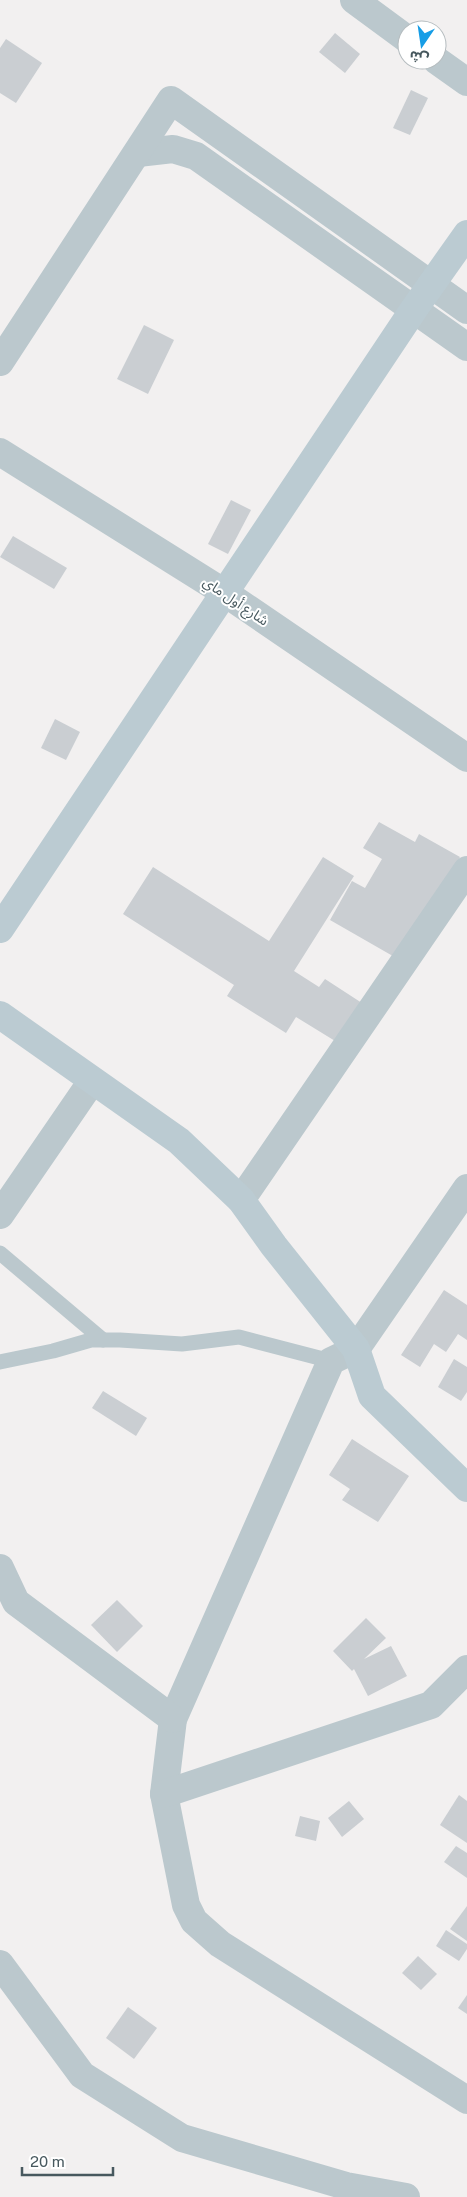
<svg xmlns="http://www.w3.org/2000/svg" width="467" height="2197" font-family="'Public Sans','Noto Sans Arabic',sans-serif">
	<rect width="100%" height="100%" fill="#f2f0f0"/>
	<g fill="#caced2">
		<polygon points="335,33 360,54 345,73 319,52"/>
		<polygon points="6,39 42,63 16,103 0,93 0,48"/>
		<polygon points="411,90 428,98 410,135 393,128"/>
		<polygon points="144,325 174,340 148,394 117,379"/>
		<polygon points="231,500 251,510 228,554 208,544"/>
		<polygon points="13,536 67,568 54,589 0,557"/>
		<polygon points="55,719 80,732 66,760 41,748"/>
		<polygon points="379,822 415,842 419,834 460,857 398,959 330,920 352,881 365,888 382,859 363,848"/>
		<polygon points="323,857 354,876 294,971 319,987 325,979 365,1005 340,1044 296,1017 286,1033 227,996 234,985 123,914 153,867 269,941"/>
		<polygon points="444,1290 467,1305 467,1340 458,1334 446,1352 434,1344 420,1367 401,1355"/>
		<polygon points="454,1359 467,1367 467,1392 461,1401 438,1387"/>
		<polygon points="103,1391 147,1418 136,1436 92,1408"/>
		<polygon points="352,1439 409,1476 378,1522 342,1500 350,1489 329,1475"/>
		<polygon points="117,1600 143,1626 117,1652 91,1625"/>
		<polygon points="366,1618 386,1638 364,1659 391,1646 407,1676 368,1696 354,1669 352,1671 333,1651"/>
		<polygon points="459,1795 467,1801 467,1843 440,1825"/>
		<polygon points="349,1801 364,1819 342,1837 328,1818"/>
		<polygon points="300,1816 320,1821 316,1841 295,1836"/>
		<polygon points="456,1846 467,1853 467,1878 444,1862"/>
		<polygon points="467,1906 467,1941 450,1929"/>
		<polygon points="446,1930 467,1944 467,1949 459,1961 436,1946"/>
		<polygon points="418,1956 437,1974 421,1990 402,1973"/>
		<polygon points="467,1995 467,2014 458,2008"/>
		<polygon points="128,2007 157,2028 134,2059 106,2038"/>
	</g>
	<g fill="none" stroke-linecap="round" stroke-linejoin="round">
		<g stroke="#bbc8cd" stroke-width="15">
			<polyline points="0,1253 103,1340"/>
			<polyline points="0,1362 53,1351 91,1340 120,1340 182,1344 239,1337 331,1361"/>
		</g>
		<g stroke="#bbc8cd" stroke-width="28">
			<polyline points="354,0 407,39"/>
			<polyline points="436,60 467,82"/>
			<polyline points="138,153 173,149 196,156 467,347"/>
			<polyline points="0,362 171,100 467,310"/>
			<polyline points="0,452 225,593 467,758"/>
			<polyline points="467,1188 356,1349 331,1361 173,1719 164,1794 186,1905 194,1921 220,1944 467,2100"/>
			<polyline points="241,1200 467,870"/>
			<polyline points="0,1215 92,1081"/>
			<polyline points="0,1568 16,1602 173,1719"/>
			<polyline points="164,1794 431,1705 467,1669"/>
			<polyline points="0,1964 82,2075 182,2138 346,2186 406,2197"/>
		</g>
		<g stroke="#bbcbd2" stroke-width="28">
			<polyline points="0,929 414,309 467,234"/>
			<polyline points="0,1015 179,1141 241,1200 274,1246 356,1349 372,1396 467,1488"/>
		</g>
	</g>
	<g text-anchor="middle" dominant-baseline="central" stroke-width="4" stroke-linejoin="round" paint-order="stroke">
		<g font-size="14" fill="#47585e" stroke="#fff">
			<text transform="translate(236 601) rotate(34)">شارع أول ماي</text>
		</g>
	</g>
	<g transform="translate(422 45) rotate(193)"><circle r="24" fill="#ffffff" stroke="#b5bcbf"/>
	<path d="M0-4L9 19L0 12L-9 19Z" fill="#169de6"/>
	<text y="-8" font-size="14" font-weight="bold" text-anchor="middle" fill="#47585e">ش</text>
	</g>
	<path d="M22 2167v8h91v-8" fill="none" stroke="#47585e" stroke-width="2.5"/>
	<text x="30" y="2167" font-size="15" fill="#47585e" stroke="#ffffff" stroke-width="4" paint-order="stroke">20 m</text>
</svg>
